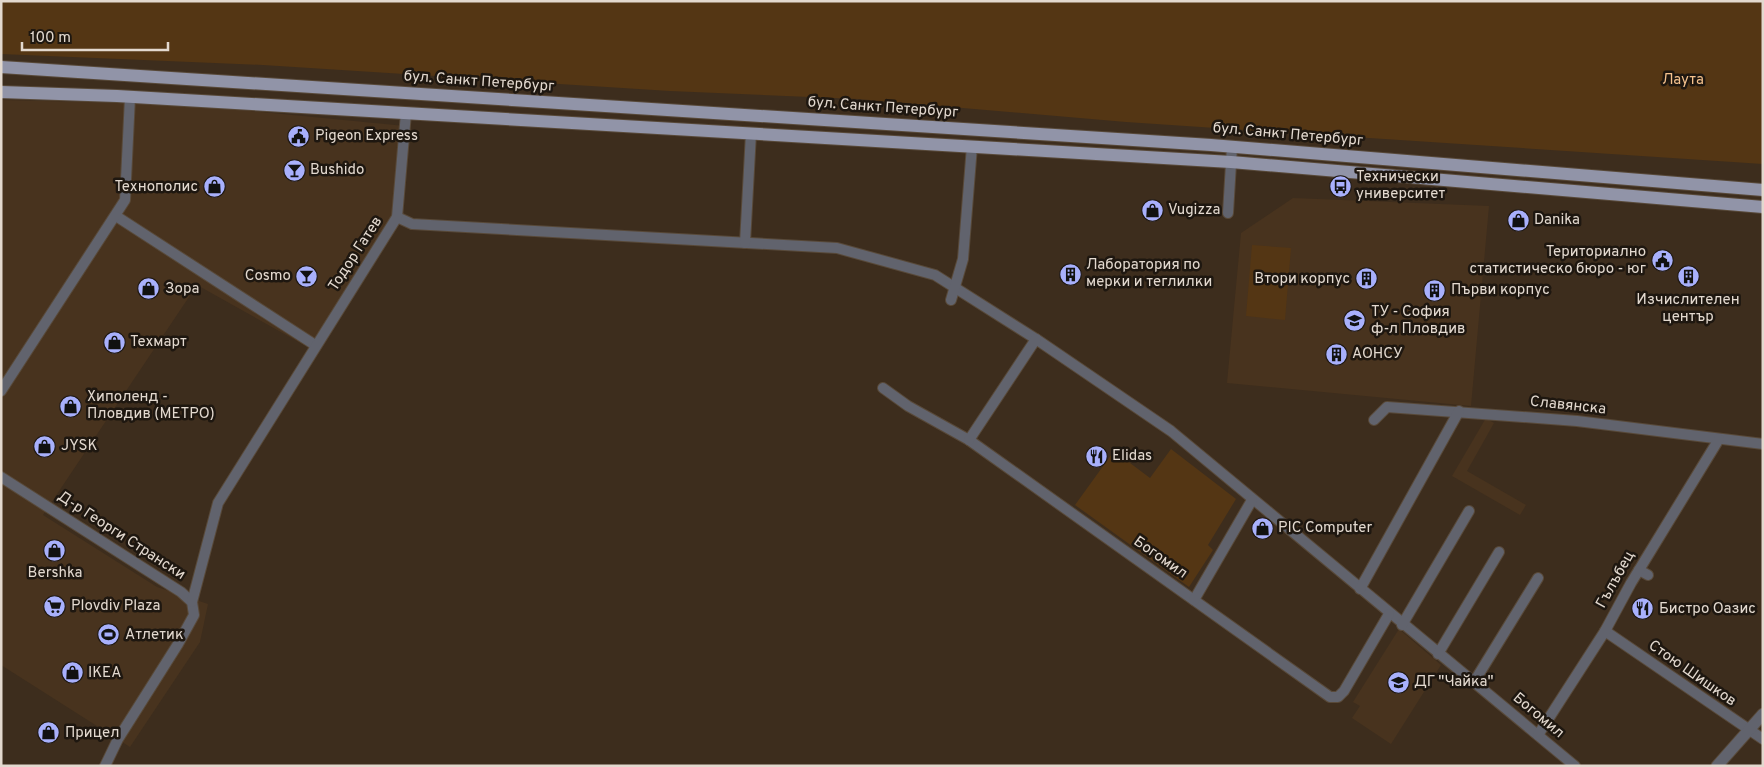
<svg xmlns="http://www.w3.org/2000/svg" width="1764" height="767" font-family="Overpass,sans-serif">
	<rect width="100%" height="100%" fill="#3d2d1d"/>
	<g fill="#48331e">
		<polygon points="1,100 178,104 405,126 397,217 315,345 304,345 197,285 43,515 157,587 208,604 200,642 130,747 1,665"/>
		<polygon points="1293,198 1489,206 1471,406 1227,383 1241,233"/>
		<polygon points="1486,418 1494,423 1467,471 1526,505 1520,515 1452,476"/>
		<polygon points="1399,629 1441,665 1391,744 1352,718 1360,706 1353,702"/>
	</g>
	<g fill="#543614">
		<polygon points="1,1 1763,1 1763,164 1126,122 858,99 670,91 263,65 1,54"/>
		<polygon points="1252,245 1291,248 1285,320 1246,316"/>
		<polygon points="1171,449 1236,499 1208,545 1213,550 1189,587 1075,505 1114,451 1150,478"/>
	</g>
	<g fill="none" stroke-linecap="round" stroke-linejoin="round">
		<defs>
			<g id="minor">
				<polyline points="1228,213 1232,147"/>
				<polyline points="116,216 315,345"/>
				<polyline points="397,217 412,224 837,248 935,275 1036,339 1171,431 1575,766"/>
				<polyline points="745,243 751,133"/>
				<polyline points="951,300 963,259 972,146"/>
				<polyline points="883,388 908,406 969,440 1330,697 1338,697 1344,691 1389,614"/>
				<polyline points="1,391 125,200 130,97"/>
				<polyline points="1374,420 1387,407 1577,421 1763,444"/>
				<polyline points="969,440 1036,339"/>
				<polyline points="1,477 181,592 192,602 194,615 178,644 118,739 105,766"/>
				<polyline points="1639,570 1648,575"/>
				<polyline points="1360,589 1459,411"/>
				<polyline points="1194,600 1252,500"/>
				<polyline points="192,602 218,503 397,217 406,113"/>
				<polyline points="1402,625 1469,511"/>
				<polyline points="1605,631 1763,739"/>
				<polyline points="1438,654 1499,552"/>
				<polyline points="1474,682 1538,578"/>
				<polyline points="1538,735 1605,631 1631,583 1719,439"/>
			</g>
			<polyline id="tertiary" points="1717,766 1763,714"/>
			<g id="primary">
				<polyline points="1,67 1211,145 1763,190"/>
				<polyline points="1,92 117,96 1231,162 1763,207"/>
			</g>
		</defs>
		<use href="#minor" stroke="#584939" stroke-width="12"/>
		<use href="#tertiary" stroke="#584939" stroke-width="13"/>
		<use href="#primary" stroke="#584939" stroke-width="14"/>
		<use href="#minor" stroke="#61636d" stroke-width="10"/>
		<use href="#tertiary" stroke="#61636d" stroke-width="11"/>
		<use href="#primary" stroke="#9194a8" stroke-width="12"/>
	</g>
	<defs>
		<symbol id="civic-disc" viewBox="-11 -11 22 22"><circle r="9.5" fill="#a8b0fc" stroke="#1e1710"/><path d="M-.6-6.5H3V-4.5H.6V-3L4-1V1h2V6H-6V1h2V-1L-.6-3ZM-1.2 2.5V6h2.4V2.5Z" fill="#111"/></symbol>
		<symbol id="bar-disc" viewBox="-11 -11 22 22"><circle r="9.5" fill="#a8b0fc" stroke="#1e1710"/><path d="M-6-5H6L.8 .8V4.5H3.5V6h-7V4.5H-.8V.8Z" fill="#111"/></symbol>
		<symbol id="bus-disc" viewBox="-11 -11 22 22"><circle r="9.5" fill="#a8b0fc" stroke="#1e1710"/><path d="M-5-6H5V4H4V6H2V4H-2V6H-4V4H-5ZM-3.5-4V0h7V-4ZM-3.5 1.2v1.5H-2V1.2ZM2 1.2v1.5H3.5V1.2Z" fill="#111"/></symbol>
		<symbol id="shop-disc" viewBox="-11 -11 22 22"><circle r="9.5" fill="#a8b0fc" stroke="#1e1710"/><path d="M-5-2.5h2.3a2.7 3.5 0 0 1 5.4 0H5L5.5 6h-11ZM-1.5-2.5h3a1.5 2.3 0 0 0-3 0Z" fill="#111"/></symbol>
		<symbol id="building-disc" viewBox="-11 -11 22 22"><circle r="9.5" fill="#a8b0fc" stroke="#1e1710"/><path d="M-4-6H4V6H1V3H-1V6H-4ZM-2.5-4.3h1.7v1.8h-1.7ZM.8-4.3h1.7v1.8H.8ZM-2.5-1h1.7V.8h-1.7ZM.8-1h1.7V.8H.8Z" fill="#111"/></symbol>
		<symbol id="university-disc" viewBox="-11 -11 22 22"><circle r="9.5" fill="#a8b0fc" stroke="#1e1710"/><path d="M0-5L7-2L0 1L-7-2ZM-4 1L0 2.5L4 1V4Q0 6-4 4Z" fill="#111"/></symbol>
		<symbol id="restaurant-disc" viewBox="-11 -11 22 22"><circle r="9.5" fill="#a8b0fc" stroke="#1e1710"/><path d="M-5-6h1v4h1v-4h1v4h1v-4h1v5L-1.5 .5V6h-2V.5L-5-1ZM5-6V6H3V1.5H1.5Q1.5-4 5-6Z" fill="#111"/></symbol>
		<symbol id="supermarket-disc" viewBox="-11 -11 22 22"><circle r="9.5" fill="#a8b0fc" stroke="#1e1710"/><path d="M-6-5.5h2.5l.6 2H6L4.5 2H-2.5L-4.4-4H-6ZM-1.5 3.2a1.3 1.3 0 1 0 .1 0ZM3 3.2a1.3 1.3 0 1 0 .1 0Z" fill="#111"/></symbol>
		<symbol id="stadium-disc" viewBox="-11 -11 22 22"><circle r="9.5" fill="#a8b0fc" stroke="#1e1710"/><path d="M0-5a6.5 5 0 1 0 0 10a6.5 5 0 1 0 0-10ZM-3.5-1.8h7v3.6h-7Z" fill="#111"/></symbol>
		<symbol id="school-disc" viewBox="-11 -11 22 22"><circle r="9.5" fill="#a8b0fc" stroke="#1e1710"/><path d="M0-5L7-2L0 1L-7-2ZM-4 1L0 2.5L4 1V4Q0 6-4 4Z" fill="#111"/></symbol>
	</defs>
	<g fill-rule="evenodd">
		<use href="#civic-disc" x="286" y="124" width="25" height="25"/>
		<use href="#bar-disc" x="282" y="158" width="25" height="25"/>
		<use href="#bus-disc" x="1328" y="174" width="25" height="25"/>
		<use href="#shop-disc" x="202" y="174" width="25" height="25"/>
		<use href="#shop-disc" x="1140" y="198" width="25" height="25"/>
		<use href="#shop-disc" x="1506" y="208" width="25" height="25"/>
		<use href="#civic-disc" x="1650" y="248" width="25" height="25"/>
		<use href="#building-disc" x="1058" y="262" width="25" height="25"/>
		<use href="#bar-disc" x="294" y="264" width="25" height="25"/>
		<use href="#building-disc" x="1676" y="264" width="25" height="25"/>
		<use href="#building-disc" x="1354" y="266" width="25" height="25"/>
		<use href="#shop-disc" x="136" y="276" width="25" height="25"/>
		<use href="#building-disc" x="1422" y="278" width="25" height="25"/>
		<use href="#university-disc" x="1342" y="308" width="25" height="25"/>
		<use href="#shop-disc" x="102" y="330" width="25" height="25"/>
		<use href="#building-disc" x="1324" y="342" width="25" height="25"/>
		<use href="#shop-disc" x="58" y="394" width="25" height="25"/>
		<use href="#shop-disc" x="32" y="434" width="25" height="25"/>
		<use href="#restaurant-disc" x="1084" y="444" width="25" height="25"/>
		<use href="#shop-disc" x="1250" y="516" width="25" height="25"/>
		<use href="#shop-disc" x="42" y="538" width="25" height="25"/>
		<use href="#supermarket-disc" x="42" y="594" width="25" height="25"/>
		<use href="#restaurant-disc" x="1630" y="596" width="25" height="25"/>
		<use href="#stadium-disc" x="96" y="622" width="25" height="25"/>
		<use href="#shop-disc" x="60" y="660" width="25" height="25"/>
		<use href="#school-disc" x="1386" y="670" width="25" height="25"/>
		<use href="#shop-disc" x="36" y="720" width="25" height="25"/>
	</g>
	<g text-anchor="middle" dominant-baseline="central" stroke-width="5" stroke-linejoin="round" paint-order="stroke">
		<g font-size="15" fill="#f5c28d" stroke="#1e1710">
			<text x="1683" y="80">Лаута</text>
		</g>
		<g font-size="15" fill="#e3d9cf" stroke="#1e1710">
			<text transform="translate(479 82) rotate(4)">бул. Санкт Петербург</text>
			<text transform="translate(883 108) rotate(4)">бул. Санкт Петербург</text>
			<text transform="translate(1288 135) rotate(5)">бул. Санкт Петербург</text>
			<text transform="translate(356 254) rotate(-57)">Тодор Гатев</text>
			<text transform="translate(1568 406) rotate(6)">Славянска</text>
			<text transform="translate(121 536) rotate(33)">Д-р Георги Странски</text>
			<text transform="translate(1160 558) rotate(35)">Богомил</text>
			<text transform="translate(1616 580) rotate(-61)">Гълъбец</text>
			<text transform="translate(1692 674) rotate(35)">Стою Шишков</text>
			<text transform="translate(1538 716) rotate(40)">Богомил</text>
		</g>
		<g font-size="15" fill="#e3d9cf" stroke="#1e1710" text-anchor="start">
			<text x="315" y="136">Pigeon Express</text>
			<text x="310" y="170">Bushido</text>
			<text x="1356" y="177">Технически<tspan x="1356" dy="17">университет</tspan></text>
			<text x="198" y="187" text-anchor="end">Технополис</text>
			<text x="1168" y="210">Vugizza</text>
			<text x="1534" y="220">Danika</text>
			<text x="1646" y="252" text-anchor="end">Териториално<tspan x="1646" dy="17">статистическо бюро - юг</tspan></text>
			<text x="1086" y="265">Лаборатория по<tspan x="1086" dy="17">мерки и теглилки</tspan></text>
			<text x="291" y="276" text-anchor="end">Cosmo</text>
			<text x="1350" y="279" text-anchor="end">Втори корпус</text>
			<text x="165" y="289">Зора</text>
			<text x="1451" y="290">Първи корпус</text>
			<text x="1688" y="300" text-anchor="middle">Изчислителен<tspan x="1688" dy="17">център</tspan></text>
			<text x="1371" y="312">ТУ - София<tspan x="1371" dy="17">ф-л Пловдив</tspan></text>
			<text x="130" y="342">Техмарт</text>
			<text x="1352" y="354">АОНСУ</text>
			<text x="87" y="397">Хиполенд -<tspan x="87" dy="17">Пловдив (МЕТРО)</tspan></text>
			<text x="61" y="446">JYSK</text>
			<text x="1112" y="456">Elidas</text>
			<text x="1278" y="528">PIC Computer</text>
			<text x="55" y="573" text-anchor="middle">Bershka</text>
			<text x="71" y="606">Plovdiv Plaza</text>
			<text x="1659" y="609">Бистро Оазис</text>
			<text x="125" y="635">Атлетик</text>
			<text x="88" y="673">IKEA</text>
			<text x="1414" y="682">ДГ "Чайка"</text>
			<text x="65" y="733">Прицел</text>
		</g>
	</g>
	<rect width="1764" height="767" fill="none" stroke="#e3d9cf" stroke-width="5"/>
	<path d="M22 42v8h146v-8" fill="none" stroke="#e3d9cf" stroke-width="2.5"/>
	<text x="30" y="42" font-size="15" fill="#e3d9cf" stroke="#1e1710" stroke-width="4" paint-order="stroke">100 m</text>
</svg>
